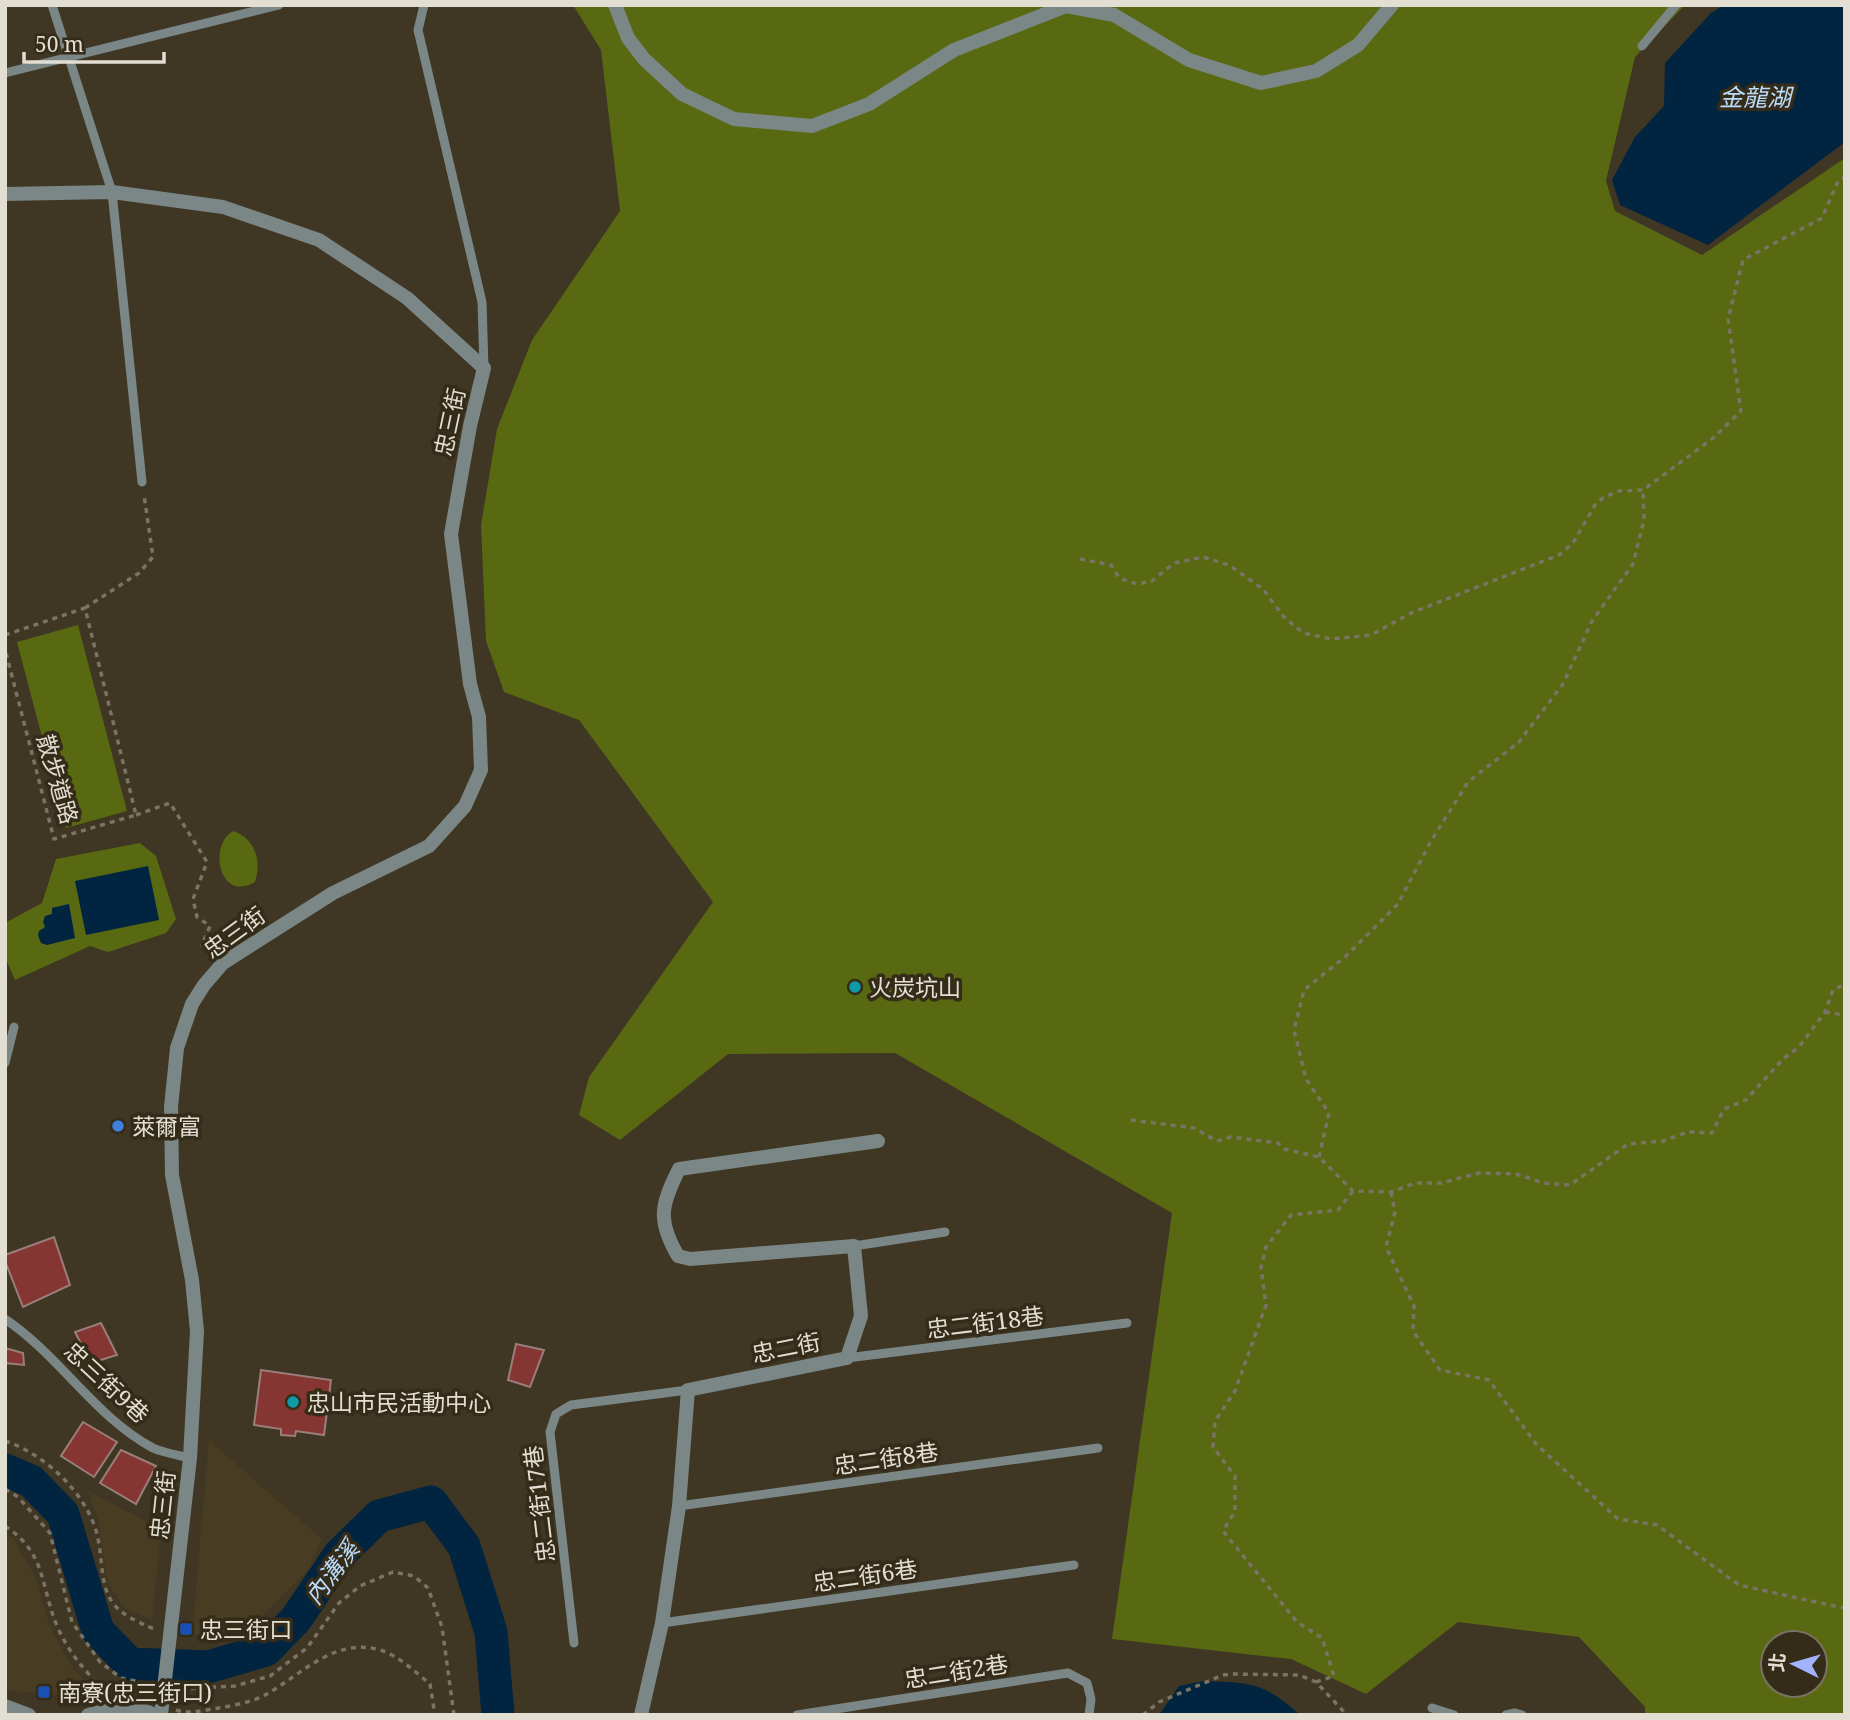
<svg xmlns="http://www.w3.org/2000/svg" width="1850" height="1720" font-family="'Noto Serif','Noto Sans TC',serif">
	<rect width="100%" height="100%" fill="#3f3623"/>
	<g fill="#483d23">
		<polygon points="209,1440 322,1539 308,1570 262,1617 231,1638 192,1634"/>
		<polygon points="87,1490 161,1529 152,1620 125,1608 108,1584 98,1518"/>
		<polygon points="5,1533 14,1539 36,1579 49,1624 72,1668 89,1685 68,1696 5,1690"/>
	</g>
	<g fill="#586912" fill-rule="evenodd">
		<path d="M573 5H1685L1635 57 1606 181 1615 211 1702 255 1845 158V1715H1645V1707L1579 1637 1458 1622 1366 1694 1291 1659 1112 1639 1172 1213 895 1053 728 1054 620 1140 579 1115 589 1077 713 902 579 720 504 692 486 641 481 525 497 429 532 340 620 211 601 50ZM1773 1643H1815V1685H1773Z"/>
		<polygon points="78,625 127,811 66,828 17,642"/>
		<path d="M233 831C255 838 262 861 255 882 219 903 208 845 233 831Z"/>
		<polygon points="140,843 156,856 176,919 166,933 108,952 90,946 15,980 5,957 5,923 42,903 56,859"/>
	</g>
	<g fill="#012441">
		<polygon points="1724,5 1845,5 1845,142 1708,245 1620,205 1612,180 1635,137 1664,106 1665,63 1711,13"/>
		<polygon points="148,866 159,920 86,935 75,881"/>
		<polygon points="69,904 75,938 47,945 41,943 38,935 39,931 45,927 43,922 45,916 52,914 52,908"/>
		<path d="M1204 1681C1251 1683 1264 1682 1300 1715H1159L1179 1686Z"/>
	</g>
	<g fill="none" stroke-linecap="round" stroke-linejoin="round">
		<polyline stroke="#012441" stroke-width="33" points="5,1470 31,1481 63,1514 98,1631 130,1664 208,1667 266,1650 296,1619 340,1554 379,1516 431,1502 464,1546 491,1632 498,1715"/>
	</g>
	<g fill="#863632" stroke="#997e7b" stroke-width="2">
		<polygon points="54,1237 70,1285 23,1307 5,1261 5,1255"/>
		<polygon points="101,1323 117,1355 91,1363 75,1332"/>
		<polygon points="516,1344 544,1350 530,1387 508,1380"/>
		<polygon points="5,1348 23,1353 24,1365 5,1363"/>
		<polygon points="261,1370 331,1380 324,1435 296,1431 295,1436 281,1435 281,1429 254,1425"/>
		<polygon points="83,1422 117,1442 94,1477 61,1456"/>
		<polygon points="121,1450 156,1466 136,1504 100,1483"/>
	</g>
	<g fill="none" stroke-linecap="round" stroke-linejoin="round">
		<g stroke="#7b7363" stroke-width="3.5" stroke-dasharray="5 5" stroke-linecap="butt">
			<polyline points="1080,559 1111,565 1119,578 1137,584 1152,581 1174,563 1203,557 1229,565 1263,589 1283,616 1303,633 1332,639 1371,635 1411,613 1559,555 1573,543 1595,505 1604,497 1619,491 1643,490 1712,439 1741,411 1728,319 1743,260 1822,218 1838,181 1845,177"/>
			<polyline points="85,608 139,573 153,557 144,495"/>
			<polyline points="5,635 85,608 136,815 54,839 5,649"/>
			<polyline points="136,815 170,803 207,862 193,899 197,917 210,926 202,945 211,952"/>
			<polyline points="1825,1012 1845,1015"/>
			<polyline points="1131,1120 1194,1128 1217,1141 1231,1137 1278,1143 1284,1149 1319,1157 1353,1191 1391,1192 1415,1183 1441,1183 1479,1173 1516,1174 1544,1183 1570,1185 1628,1144 1663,1141 1688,1132 1712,1133 1724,1109 1746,1100 1783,1059 1799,1047 1825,1012 1833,990 1845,984"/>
			<polyline points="1319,1157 1329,1113 1306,1079 1294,1030 1304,990 1345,957 1398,904 1431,841 1468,782 1519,742 1563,684 1592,621 1633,564 1644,520 1643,490"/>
			<polyline points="1391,1192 1395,1212 1386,1247 1414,1306 1413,1331 1440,1370 1489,1380 1536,1444 1618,1519 1657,1525 1739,1585 1843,1608"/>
			<path d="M5 1441C45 1454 86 1493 97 1534 106 1572 95 1602 137 1621 144 1625 150 1628 157 1629"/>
			<polyline points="5,1489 18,1497 50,1533 72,1622 100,1662 121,1678 149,1684"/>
			<path d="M5 1526C47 1554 40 1585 57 1626 70 1655 84 1669 105 1692L111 1693"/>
			<polyline points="1316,1682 1334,1676 1322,1638 1297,1622 1223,1531 1235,1511 1235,1476 1213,1447 1215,1421 1235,1391 1266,1305 1261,1268 1266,1247 1291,1215 1338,1210 1353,1191"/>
			<polyline points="181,1689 235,1686 270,1676 307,1648 339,1603 360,1586 393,1572 414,1576 428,1588 442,1627 454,1715"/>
			<path d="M176 1710C188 1714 200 1711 213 1709 230 1706 250 1703 265 1695 298 1677 329 1642 371 1648 394 1651 413 1670 430 1684L435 1715"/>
			<polyline points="1143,1715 1159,1702 1223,1675 1231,1674 1299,1675 1316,1682 1347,1715"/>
		</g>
		<g stroke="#7a8786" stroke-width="9">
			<polyline points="52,5 112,192 142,482"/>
			<polyline points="424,5 418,30 482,302 484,368"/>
			<polyline points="1642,46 1676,5"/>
			<polyline points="5,73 279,5"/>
			<polyline points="5,1063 14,1027"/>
			<polyline points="854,1246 945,1232"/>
			<path d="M5 1319C60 1356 95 1417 153 1448 164 1453 178 1455 190 1458"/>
			<polyline points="847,1358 1127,1323"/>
			<polyline points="679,1506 1098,1448"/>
			<polyline points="662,1623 1074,1565"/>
			<polyline points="574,1643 550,1432 556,1414 571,1405 688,1390"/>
			<polyline points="1432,1708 1454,1715"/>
			<polyline points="797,1715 1068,1673 1087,1683 1091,1699 1089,1715"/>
			<polyline points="1506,1715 1515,1713 1522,1715"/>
		</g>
		<g stroke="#7a8786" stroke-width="14">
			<polyline points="615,5 628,38 644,59 682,94 734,119 812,126 869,104 954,50 1066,6 1114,15 1189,60 1261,83 1316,71 1358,45 1392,5"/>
			<polyline points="5,194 112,192 223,207 319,240 407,298 484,368 470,426 451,534 470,684 479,717 481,770 465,806 429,846 333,893 223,963 204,985 192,1004 177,1048 171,1107 172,1175 192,1280 197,1331 190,1458 161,1715"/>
			<polyline points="5,1706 29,1715"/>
			<path d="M88 1715C108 1710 136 1704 154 1715"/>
			<path d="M641 1715 662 1623 679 1506 688 1390 847 1358 861 1316 854 1246 690 1259 678 1256C657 1220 661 1205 679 1169L878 1141"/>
		</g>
	</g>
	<g fill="#0f9aa8" stroke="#342c19" stroke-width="2.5">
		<circle cx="855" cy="987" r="7"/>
		<circle cx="293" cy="1402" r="7"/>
	</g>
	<circle fill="#3f7fe0" stroke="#342c19" stroke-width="2.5" cx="118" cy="1126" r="7"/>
	<g fill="#1a4fb4" stroke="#342c19" stroke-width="2.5">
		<rect x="179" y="1622" width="14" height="14" rx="3.5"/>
		<rect x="37" y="1685" width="14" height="14" rx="3.5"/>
	</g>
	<g text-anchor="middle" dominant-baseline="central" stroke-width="7" stroke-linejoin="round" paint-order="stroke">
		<g font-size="23" fill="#e3ded2" stroke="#342c19">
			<text transform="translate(449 422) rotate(-78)">忠三街</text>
			<text transform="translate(58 779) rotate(74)">散步道路</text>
			<text transform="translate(234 932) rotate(-36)">忠三街</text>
			<text transform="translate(985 1322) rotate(-7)">忠二街18巷</text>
			<text transform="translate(786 1347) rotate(-11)">忠二街</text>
			<text transform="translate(107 1382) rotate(43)">忠三街9巷</text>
			<text transform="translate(886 1458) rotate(-8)">忠二街8巷</text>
			<text transform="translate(539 1504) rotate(-97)">忠二街17巷</text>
			<text transform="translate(162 1505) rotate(-84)">忠三街</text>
			<text transform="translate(865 1575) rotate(-8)">忠二街6巷</text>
			<text transform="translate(956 1671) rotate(-9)">忠二街2巷</text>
		</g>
		<g font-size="23" fill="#e3ded2" stroke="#342c19" text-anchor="start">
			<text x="869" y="987">火炭坑山</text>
			<text x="132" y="1126">萊爾富</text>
			<text x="307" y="1402">忠山市民活動中心</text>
			<text x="200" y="1629">忠三街口</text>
			<text x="58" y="1692">南寮(忠三街口)</text>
		</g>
		<g font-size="24" font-style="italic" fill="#badbfb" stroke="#342c19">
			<text x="1755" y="96">金龍湖</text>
			<text transform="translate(331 1572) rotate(-53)">內溝溪</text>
		</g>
	</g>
	<rect width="1850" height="1720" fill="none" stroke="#e3ded2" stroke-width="14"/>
	<g transform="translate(1794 1664) rotate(275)"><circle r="33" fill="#342c19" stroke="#7a7363" stroke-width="2"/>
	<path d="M0-5L12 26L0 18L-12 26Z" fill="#a3b2fd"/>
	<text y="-10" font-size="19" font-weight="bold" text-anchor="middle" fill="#e3ded2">北</text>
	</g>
	<path d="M24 52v10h140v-10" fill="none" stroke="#e3ded2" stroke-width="3.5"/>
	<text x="35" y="52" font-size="21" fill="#e3ded2" stroke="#342c19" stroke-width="5" paint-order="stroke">50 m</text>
</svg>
